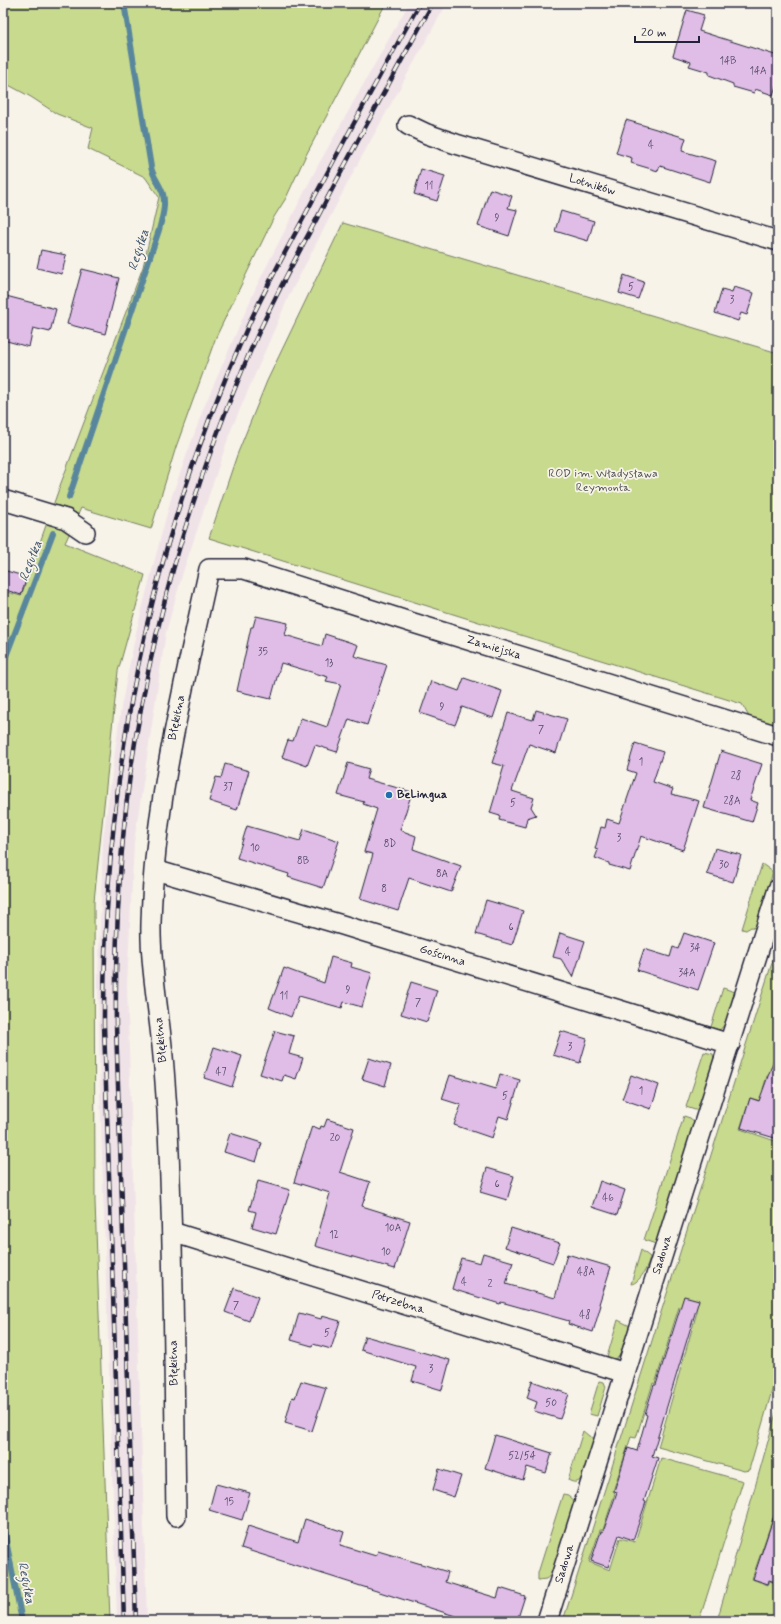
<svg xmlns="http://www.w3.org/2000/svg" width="781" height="1624" font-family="Mynerve,sans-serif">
	<rect width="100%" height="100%" fill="#f7f3e8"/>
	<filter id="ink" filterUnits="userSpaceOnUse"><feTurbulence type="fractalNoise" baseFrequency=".025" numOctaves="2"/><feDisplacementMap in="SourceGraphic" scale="8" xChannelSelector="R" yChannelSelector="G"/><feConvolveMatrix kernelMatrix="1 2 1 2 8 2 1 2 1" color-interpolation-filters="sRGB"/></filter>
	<g filter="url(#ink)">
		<polygon fill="#f0e3e8" points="409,3 447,3 356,167 288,298 231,430 184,569 166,632 134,843 127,985 147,1621 117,1621 100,1094 98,981 103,839 121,707 136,632 163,528 172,495 204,407 257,285 317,167"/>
		<g fill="#c8da8e" stroke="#757e64">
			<polygon points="3,3 386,3 305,157 286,198 274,217 216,337 176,447 151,529 81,508 65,543 145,575 118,671 94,901 95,1202 110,1621 3,1621 3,591 21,596 61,483 143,267 159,197 145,177 88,149 93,128 57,114 31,97 3,82"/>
			<polygon points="343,223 778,353 778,726 749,717 742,704 209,538 237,455 267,381"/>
			<polygon points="762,864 773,872 756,928 751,927 746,930 742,929"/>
			<polygon points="778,944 778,1079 767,1076 763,1089 778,1094 778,1106 750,1098 740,1129 778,1142 778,1370 749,1470 744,1471 658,1447 697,1312 679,1307 655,1384 653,1383 636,1438 631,1437 613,1491 615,1493 603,1530 600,1530 589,1562 610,1570 620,1538 635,1542 661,1458 743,1481 699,1621 563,1621"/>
			<path d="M723 988 735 992C731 1004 729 1025 718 1031L660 1015 661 1011 711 1027Z"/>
			<polygon points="704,1052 713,1054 714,1059 699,1109 695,1110 686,1107"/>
			<polygon points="684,1116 690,1118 695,1122 656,1244 644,1240"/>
			<path d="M641 1250 650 1257C649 1265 640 1283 631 1284Z"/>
			<path d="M618 1320 630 1326C627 1336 625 1355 614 1360L558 1348 561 1343 607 1357Z"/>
			<polygon points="599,1381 604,1382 606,1387 597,1416 589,1414"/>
			<polygon points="778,1406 778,1519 773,1518 752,1579 768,1585 770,1581 778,1584 778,1621 717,1621"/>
			<path d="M583 1431 589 1436 595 1439C592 1449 586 1479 577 1482 574 1483 570 1481 568 1480Z"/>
			<polygon points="563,1494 568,1495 575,1501 552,1574 546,1579 538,1580 538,1573"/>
		</g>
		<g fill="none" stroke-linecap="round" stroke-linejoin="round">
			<g stroke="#59869d" stroke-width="6">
				<path d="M69 497 159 230C162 218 166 206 163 194 160 184 153 177 151 167L124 3"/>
				<polyline points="3,664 53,533"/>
				<polyline points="3,1525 22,1621"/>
			</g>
		</g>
		<g fill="#e0bde7" stroke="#22223b">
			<polygon points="687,10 704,15 699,31 778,56 778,80 773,95 755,89 754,93 733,87 733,84 709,75 709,72 689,66 691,62 673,56"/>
			<polygon points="626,120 686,138 682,151 716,161 710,182 660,166 658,171 631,163 632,158 616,153"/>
			<polygon points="421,169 445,176 437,201 414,194"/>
			<polygon points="490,189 512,196 508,208 517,210 509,236 478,226"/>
			<polygon points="561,211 594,221 588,241 555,231"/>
			<polygon points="41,250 66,255 62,274 37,268"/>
			<polygon points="82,269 119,278 105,334 67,324"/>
			<polygon points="624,275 644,282 638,299 619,293"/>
			<polygon points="734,287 754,293 747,315 741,313 738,321 715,313 722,289 732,292"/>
			<polygon points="6,296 56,309 50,332 33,328 29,347 3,340 3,308"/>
			<polygon points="3,570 27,577 21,595 3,589"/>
			<polygon points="256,616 288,623 285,635 322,646 325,634 358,645 354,656 387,665 367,725 349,719 337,752 315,745 307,766 282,757 288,740 293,741 301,718 327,727 341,684 326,681 328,677 281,663 271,699 237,691 251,627 253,627"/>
			<polygon points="464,678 502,691 493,718 462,707 455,725 420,713 431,681 459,691"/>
			<polygon points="536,710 567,719 556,753 529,744 512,791 534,798 531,807 536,815 527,818 525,827 499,820 500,816 490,813 504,766 492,763 508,713 533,720"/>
			<polygon points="635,743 663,752 653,782 673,789 671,794 699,801 683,850 641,836 630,871 609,865 609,863 595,858 598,850 595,849 601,827 605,828 607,819 619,823 636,773 627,770"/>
			<polygon points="721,751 762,764 750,800 758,803 752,822 704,808"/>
			<polygon points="348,763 369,769 366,779 412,792 400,830 416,836 413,849 461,866 451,892 409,878 398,911 360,899 373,854 364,852 377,809 363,804 364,802 338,795"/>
			<polygon points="225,764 249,771 237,810 209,801 216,777 221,778"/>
			<polygon points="247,826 300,841 304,829 339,841 323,888 288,877 289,874 237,858"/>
			<polygon points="715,848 741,855 733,882 707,874"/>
			<polygon points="486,900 523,911 512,945 476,934"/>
			<polygon points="560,933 585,941 573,978 561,959 553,957"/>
			<polygon points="684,933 714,943 698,990 637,970 644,949 670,957 673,947 678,949"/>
			<polygon points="331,957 352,963 351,967 372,973 362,1007 344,1002 342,1008 299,996 291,1017 269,1008 284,968 324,983"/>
			<polygon points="411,982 437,990 427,1022 401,1014"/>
			<polygon points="275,1031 294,1036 289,1054 303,1058 296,1079 284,1075 282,1081 260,1074"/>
			<polygon points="561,1031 587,1039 580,1063 553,1055"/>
			<polygon points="214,1047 242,1056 232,1087 204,1078"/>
			<polygon points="776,1054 778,1054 778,1139 741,1128 750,1098 759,1101"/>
			<polygon points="369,1058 391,1065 385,1086 362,1079"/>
			<polygon points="500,1074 520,1080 508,1119 499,1116 492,1138 454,1125 461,1105 442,1099 450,1075 496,1089"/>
			<polygon points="631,1075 659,1085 651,1109 622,1099"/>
			<polygon points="327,1119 354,1128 340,1172 370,1182 362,1206 410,1221 395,1269 315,1246 330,1193 294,1182 312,1126 320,1129 321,1126 324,1127"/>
			<polygon points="230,1133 262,1143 256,1162 224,1152"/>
			<polygon points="487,1168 514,1176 507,1200 480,1192"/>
			<polygon points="258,1181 290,1190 276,1234 252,1227 256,1212 249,1210"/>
			<polygon points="600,1181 625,1190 617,1215 592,1207"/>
			<polygon points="511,1228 560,1243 553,1263 505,1247"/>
			<polygon points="483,1253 513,1262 506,1284 555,1298 567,1254 611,1267 599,1304 601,1305 593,1332 568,1324 569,1321 501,1302 500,1304 452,1289 461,1258 480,1263"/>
			<polygon points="234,1288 258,1297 249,1321 225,1312"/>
			<polygon points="684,1296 699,1300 652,1456 658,1458 644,1501 646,1502 633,1540 619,1535 608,1567 591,1561 601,1531 603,1532 617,1492 614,1491 628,1448 637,1451 647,1415 645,1414 654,1385 656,1385"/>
			<polygon points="299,1313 321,1319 322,1316 340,1321 331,1349 313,1344 312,1346 291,1340"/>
			<polygon points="365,1336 450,1360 442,1390 412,1381 416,1367 361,1350"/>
			<polygon points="301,1381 326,1388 312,1431 285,1423 292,1397 295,1398"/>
			<polygon points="532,1381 569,1394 560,1419 534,1411 537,1402 527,1398"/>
			<polygon points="495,1435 552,1453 546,1473 527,1467 523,1480 485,1468"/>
			<polygon points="439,1469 461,1476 454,1497 433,1490"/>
			<polygon points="216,1484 250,1493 242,1520 209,1510"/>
			<polygon points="775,1513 778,1513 778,1583 769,1580 768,1584 753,1579"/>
			<polygon points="305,1519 344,1532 340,1545 376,1556 378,1551 448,1572 445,1582 497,1598 500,1588 525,1596 517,1621 471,1621 241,1548 248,1526 298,1542"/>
		</g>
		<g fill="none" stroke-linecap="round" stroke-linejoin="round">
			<defs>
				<g id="minor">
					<path id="s1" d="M408 125 427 134 456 144 778 241"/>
					<polyline points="3,500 66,519 85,532"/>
					<path id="s2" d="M155 870 339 924 730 1044"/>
					<path id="s3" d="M172 1232 625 1373"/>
					<path id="s4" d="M176 1516C174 1380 174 1244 167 1109 165 1085 164 1061 161 1037 157 999 150 961 151 923 154 803 184 685 209 569H244L410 622 778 736"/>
					<path id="s5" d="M547 1621 778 889"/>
				</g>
			</defs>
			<use href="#minor" stroke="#22223b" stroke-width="22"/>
			<use href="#minor" stroke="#f7f3e8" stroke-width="19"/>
			<defs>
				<g id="rail">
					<path d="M124 1621 104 1025C103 779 147 550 248 326 265 289 284 254 303 219 341 146 380 75 420 3"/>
					<path d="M136 1621 116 1025C115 941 119 858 130 775 150 634 189 497 244 366 264 317 289 270 314 224 352 150 393 76 433 3"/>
				</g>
			</defs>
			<use href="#rail" stroke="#22223b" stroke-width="4.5"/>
			<use href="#rail" stroke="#f7f3e8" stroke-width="3" stroke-dasharray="9" stroke-linecap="butt"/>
		</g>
	</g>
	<circle fill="#1f6fb2" stroke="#f7f3e8" stroke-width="1.5" cx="389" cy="795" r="4"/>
	<g text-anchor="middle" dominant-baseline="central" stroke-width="3.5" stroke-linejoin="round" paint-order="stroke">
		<g font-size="10" fill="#524966">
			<text x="728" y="61">14B</text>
			<text x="758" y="71">14A</text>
			<text x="651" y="145">4</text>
			<text x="429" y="186">11</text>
			<text x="497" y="218">9</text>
			<text x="631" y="287">5</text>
			<text x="732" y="300">3</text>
			<text x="263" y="652">35</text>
			<text x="329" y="663">13</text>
			<text x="442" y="707">9</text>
			<text x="541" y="730">7</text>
			<text x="641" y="762">1</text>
			<text x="736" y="776">28</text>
			<text x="228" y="787">37</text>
			<text x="732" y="801">28A</text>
			<text x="513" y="803">5</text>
			<text x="619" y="838">3</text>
			<text x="390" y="844">8D</text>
			<text x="255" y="848">10</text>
			<text x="303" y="861">8B</text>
			<text x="724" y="865">30</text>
			<text x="442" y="874">8A</text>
			<text x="384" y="889">8</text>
			<text x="511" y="927">6</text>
			<text x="695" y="948">34</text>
			<text x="568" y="952">4</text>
			<text x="687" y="973">34A</text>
			<text x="348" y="990">9</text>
			<text x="284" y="996">11</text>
			<text x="418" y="1003">7</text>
			<text x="570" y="1047">3</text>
			<text x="221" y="1072">47</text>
			<text x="641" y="1091">1</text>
			<text x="505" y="1096">5</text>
			<text x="335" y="1138">20</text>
			<text x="497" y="1184">6</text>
			<text x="608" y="1198">46</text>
			<text x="393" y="1228">10A</text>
			<text x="334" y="1235">12</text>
			<text x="386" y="1252">10</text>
			<text x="586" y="1272">48A</text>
			<text x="464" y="1282">4</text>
			<text x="490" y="1284">2</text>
			<text x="236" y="1306">7</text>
			<text x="585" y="1315">48</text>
			<text x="327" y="1333">5</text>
			<text x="431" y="1369">3</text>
			<text x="551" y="1403">50</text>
			<text x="522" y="1456">52/54</text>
			<text x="229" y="1502">15</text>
		</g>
		<g font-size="12" fill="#22223b" stroke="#f7f3e8">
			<text stroke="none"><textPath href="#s1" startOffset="194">Lotników</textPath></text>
			<text stroke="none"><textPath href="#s4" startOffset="1250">Zamiejska</textPath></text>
			<text stroke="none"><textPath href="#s4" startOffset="801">Błękitna</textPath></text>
			<text stroke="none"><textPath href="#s2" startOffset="300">Gościnna</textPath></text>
			<text transform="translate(161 1040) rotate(-96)">Błękitna</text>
			<text stroke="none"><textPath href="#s5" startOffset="384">Sadowa</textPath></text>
			<text stroke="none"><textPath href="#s3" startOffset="237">Potrzebna</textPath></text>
			<text transform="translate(174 1363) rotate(-91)">Błękitna</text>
			<text stroke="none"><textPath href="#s5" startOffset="60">Sadowa</textPath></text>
		</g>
		<g font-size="12" fill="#4c5050" stroke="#f7f3e8">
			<text x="603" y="474">ROD im. Władysława<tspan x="603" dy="14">Reymonta</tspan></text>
		</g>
		<g font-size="12" font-weight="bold" fill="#22223b" stroke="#f7f3e8" text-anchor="start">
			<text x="397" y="795">BeLingua</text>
		</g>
		<g font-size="13" font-style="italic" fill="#3e546c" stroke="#f7f3e8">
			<text transform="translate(139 250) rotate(-72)">Regułka</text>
			<text transform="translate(31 561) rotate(-69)">Regułka</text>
			<text transform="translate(26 1583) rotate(79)">Regułka</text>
		</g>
	</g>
	<rect width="781" height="1624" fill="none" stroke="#f7f3e8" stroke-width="16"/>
	<rect x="8" y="8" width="765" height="1608" fill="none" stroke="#22223b" stroke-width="1.5" filter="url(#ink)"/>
	<path d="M635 36v6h64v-6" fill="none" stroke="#22223b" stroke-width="2"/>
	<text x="641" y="36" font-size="12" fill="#22223b" stroke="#f7f3e8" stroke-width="3" paint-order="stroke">20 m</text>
</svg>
